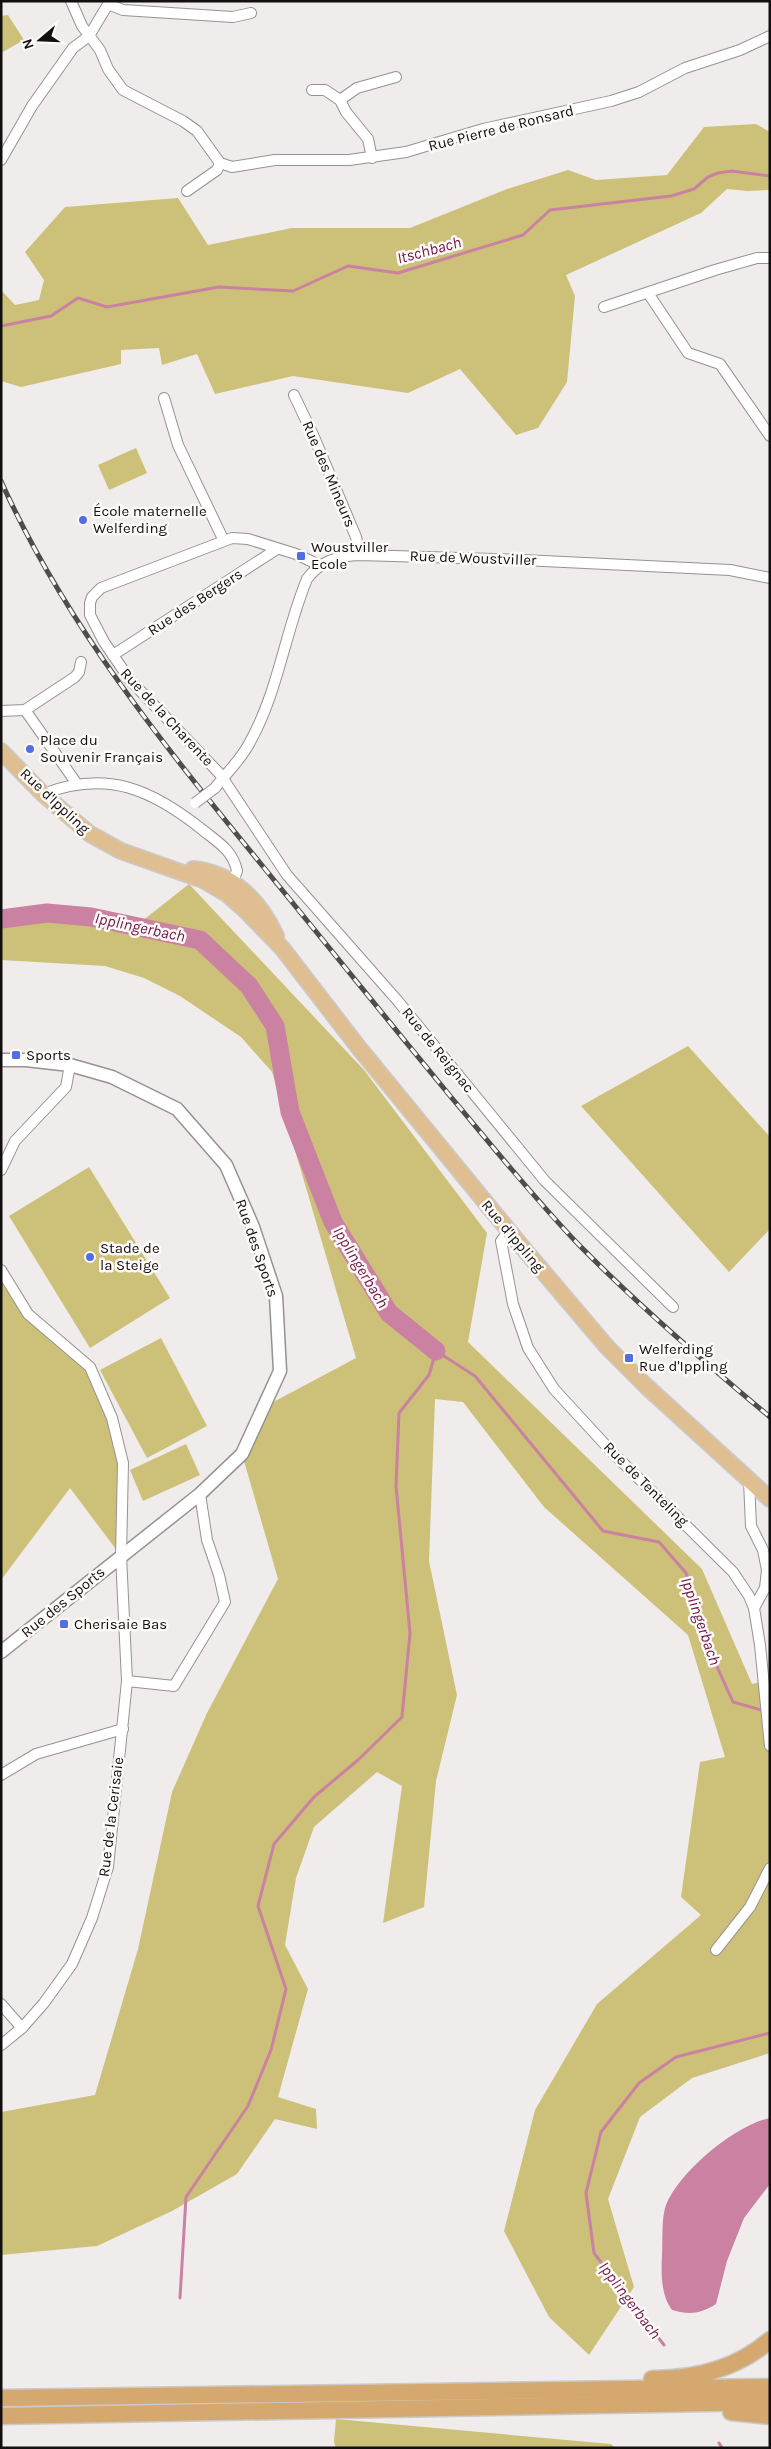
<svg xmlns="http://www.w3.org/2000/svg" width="771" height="2449" font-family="Karla,sans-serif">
	<rect width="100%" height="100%" fill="#f0eceb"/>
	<g fill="#cdc17a">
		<polygon points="8,15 24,40 1,53 1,16"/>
		<polygon points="756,124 770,132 770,190 747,191 727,189 701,213 566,275 575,296 567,382 538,428 516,435 460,369 408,393 293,376 215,394 197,354 162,365 159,348 121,350 121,364 21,387 1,381 1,290 15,305 39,300 44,280 25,252 65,207 178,198 208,245 292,228 410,228 507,189 568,170 596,180 667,175 704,127"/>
		<polygon points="136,448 147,473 109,490 98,465"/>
		<polygon points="189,884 364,1070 487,1233 468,1342 702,1569 752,1684 770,1680 770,2053 692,2078 640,2117 608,2199 634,2287 589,2355 549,2317 504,2231 535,2110 597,2004 701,1915 681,1897 700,1762 725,1757 688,1635 544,1507 463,1402 435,1399 429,1561 457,1695 436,1781 424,1907 383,1923 402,1786 377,1772 314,1827 296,1878 285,1945 308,1989 278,2097 316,2109 317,2129 275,2119 237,2174 172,2211 97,2246 1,2255 1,2112 95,2095 138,1949 172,1792 207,1713 278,1579 242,1454 264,1407 356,1358 272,1072 241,1037 180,996 144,978 105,966 1,960 1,919 47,913 91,917 137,925"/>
		<polygon points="688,1046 770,1137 770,1229 729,1272 581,1106"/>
		<polygon points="89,1167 170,1298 90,1348 9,1216"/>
		<polygon points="1,1270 28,1314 90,1367 123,1463 121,1556 70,1488 1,1580"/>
		<polygon points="161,1338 207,1426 147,1458 100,1370"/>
		<polygon points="186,1444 200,1475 143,1501 130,1470"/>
		<polygon points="336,2419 611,2444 615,2448 336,2448 334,2442"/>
	</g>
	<path fill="#ca81a2" d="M770 2118V2184L744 2218 727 2261 716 2304C700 2314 690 2315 672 2310 661 2295 661 2274 662 2255 663 2240 661 2219 666 2205 679 2172 735 2125 770 2118Z"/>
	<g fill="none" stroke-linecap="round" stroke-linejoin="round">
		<g stroke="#ca81a2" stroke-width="3">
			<polyline points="1,326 51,316 78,298 107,307 219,287 293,291 348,266 398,273 523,235 550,210 671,196 694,189 708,177 718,173 732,171 770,176"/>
			<polyline points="180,2298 186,2197 248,2106 271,2050 286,1989 258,1906 274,1844 314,1797 358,1760 402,1717 410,1633 396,1486 399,1413 429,1375 436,1351 475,1376 603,1531 659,1542 686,1573 718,1669 733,1702 765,1711"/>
			<polyline points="664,2345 594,2253 586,2193 601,2132 639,2083 676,2057 770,2033"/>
			<polyline points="719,2443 722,2448"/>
		</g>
		<polyline stroke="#ca81a2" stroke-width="19" points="1,919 47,913 91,917 200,940 249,986 275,1026 290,1112 333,1222 389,1313 436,1351"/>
		<defs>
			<g id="minor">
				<polyline points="71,1 82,26 100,50 108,69 123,90 183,121 197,131 220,163 232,167 275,160 349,160 406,152 483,129 611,101 639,92 685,68 740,50 770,36"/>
				<polyline points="108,4 123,10 233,17 251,13"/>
				<polyline points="312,90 325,90 340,100 346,112 368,139 372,158"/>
				<polyline points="340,100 357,88 396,77"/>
				<polyline points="1,160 32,106 73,48 89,36 110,1"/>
				<polyline points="187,191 217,170 220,163"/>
				<polyline points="648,293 688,353 720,364 770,436"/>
				<polyline points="604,307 715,270 757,258 770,258"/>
				<polyline points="294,395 314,437 356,537 360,555"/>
				<polyline points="164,398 178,445 223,539"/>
				<polyline points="319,565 296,554 248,539 232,538 101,588 92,597 90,603 90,615 104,642 130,680 220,774 287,875 397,1000 545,1181 673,1307"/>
				<polyline points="113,655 277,549"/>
				<polyline points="25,710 77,784"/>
				<polyline points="1,711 25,710 75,677 79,672 81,662"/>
				<path d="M215 788C227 772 241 760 250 742 278 692 285 632 307 579 320 561 338 556 360 555L523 560 730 570 770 578"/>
				<path d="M43 794C108 769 153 790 204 831 219 843 233 851 237 871L231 887"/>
				<polyline points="1,1170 15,1141 66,1087 70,1065"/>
				<polyline points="509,1231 501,1241 513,1304 528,1348 554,1389 611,1451 733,1572 749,1596 754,1608 760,1645 770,1746"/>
				<polyline points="1,1270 28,1314 90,1367 112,1418 123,1463 121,1556 127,1681 108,1867 92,1918 72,1964 44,2003 22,2028 1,2045"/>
				<polyline points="749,1481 751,1526 763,1550 767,1570 765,1588 754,1608"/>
				<polyline points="127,1681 174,1686 225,1602 219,1575 207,1540 200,1494"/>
				<polyline points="1,1775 36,1754 123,1729"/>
				<polyline points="716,1950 750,1907 770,1868"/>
				<polyline points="1,2004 22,2028"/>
			</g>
			<polyline id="tertiary" points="1,1060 26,1060 70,1065 112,1077 177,1109 226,1165 253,1227 276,1296 280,1371 242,1454 200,1494 1,1652"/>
			<g id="primary">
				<polyline points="1,751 43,794 90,834 121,851 203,880 227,894 245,910 282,948 359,1048 518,1242 607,1347 646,1386 770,1499"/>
				<path d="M193 869C233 873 260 901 276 936"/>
			</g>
			<g id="trunk">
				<path d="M652 2379C695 2379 737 2369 770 2340"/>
				<polyline points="1,2398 770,2387"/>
				<polyline points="731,2412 770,2416"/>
				<polyline points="1,2416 770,2402"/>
			</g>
		</defs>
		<use href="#minor" stroke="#969291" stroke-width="12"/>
		<use href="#tertiary" stroke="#969291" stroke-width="15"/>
		<use href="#primary" stroke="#cbcaca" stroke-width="18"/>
		<use href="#trunk" stroke="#cbcaca" stroke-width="19"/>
		<use href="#minor" stroke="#fff" stroke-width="10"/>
		<use href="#tertiary" stroke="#fff" stroke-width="12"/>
		<use href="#primary" stroke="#dfbe92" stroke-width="15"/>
		<use href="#trunk" stroke="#d4a86e" stroke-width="16"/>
		<defs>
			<path id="rail" d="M1 481C72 640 188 774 296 907 348 971 399 1034 451 1097 493 1147 534 1198 579 1245 639 1306 704 1362 770 1417"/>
		</defs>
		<use href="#rail" stroke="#4f4c4c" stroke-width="5"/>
		<use href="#rail" stroke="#fdfaf8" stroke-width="3" stroke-dasharray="9" stroke-linecap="butt"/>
		<defs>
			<polyline id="minor-bridge" points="195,803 215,788"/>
		</defs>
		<use href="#minor-bridge" stroke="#969291" stroke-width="12" stroke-linecap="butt"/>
		<use href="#minor-bridge" stroke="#fff" stroke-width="10"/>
	</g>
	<g fill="#536de3" stroke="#fdfaf8" stroke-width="2">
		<circle cx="83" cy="520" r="5"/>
		<rect x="296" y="551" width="10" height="10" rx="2.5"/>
		<circle cx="30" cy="749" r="5"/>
		<rect x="11" y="1050" width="10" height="10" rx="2.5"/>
		<circle cx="90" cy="1257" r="5"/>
		<rect x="624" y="1353" width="10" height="10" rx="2.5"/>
		<rect x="59" y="1619" width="10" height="10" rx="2.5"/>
	</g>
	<g text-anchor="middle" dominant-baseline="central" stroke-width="5" stroke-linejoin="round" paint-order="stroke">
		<g font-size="15" fill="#110f0f" stroke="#fdfaf8">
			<text transform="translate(501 128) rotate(-14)">Rue Pierre de Ronsard</text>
			<text transform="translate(329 474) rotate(67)">Rue des Mineurs</text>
			<text transform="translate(473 558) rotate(2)">Rue de Woustviller</text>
			<text transform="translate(195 602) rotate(-33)">Rue des Bergers</text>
			<text transform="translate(167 717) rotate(47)">Rue de la Charente</text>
			<text transform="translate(55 801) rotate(43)">Rue d'Ippling</text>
			<text transform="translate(438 1050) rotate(51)">Rue de Reignac</text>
			<text transform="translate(513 1236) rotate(50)">Rue d'Ippling</text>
			<text transform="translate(257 1248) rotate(71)">Rue des Sports</text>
			<text transform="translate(646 1484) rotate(45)">Rue de Tenteling</text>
			<text transform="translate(63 1602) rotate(-39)">Rue des Sports</text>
			<text transform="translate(111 1817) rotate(-83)">Rue de la Cerisaie</text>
		</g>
		<g font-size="15" fill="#110f0f" stroke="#fdfaf8" text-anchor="start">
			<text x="93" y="511">École maternelle<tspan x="93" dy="17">Welferding</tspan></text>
			<text x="311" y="547">Woustviller<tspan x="311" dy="17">Ecole</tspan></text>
			<text x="40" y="740">Place du<tspan x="40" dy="17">Souvenir Français</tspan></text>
			<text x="26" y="1055">Sports</text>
			<text x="100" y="1248">Stade de<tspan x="100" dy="17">la Steige</tspan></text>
			<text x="639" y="1349">Welferding<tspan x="639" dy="17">Rue d'Ippling</tspan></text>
			<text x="74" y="1624">Cherisaie Bas</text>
		</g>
		<g font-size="16" font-style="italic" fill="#6e1748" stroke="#fdfaf8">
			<text transform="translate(429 250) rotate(-15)">Itschbach</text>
			<text transform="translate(140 927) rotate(12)">Ipplingerbach</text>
			<text transform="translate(361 1267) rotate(59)">Ipplingerbach</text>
			<text transform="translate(701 1621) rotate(71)">Ipplingerbach</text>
			<text transform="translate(630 2300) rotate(53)">Ipplingerbach</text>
		</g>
	</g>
	<rect width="771" height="2449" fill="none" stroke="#110f0f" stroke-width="5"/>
	<g transform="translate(40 40) rotate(251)" stroke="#fdfaf8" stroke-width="4" paint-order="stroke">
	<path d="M0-4L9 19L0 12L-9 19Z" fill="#110f0f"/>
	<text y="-8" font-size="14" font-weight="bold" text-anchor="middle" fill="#110f0f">N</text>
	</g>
</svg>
